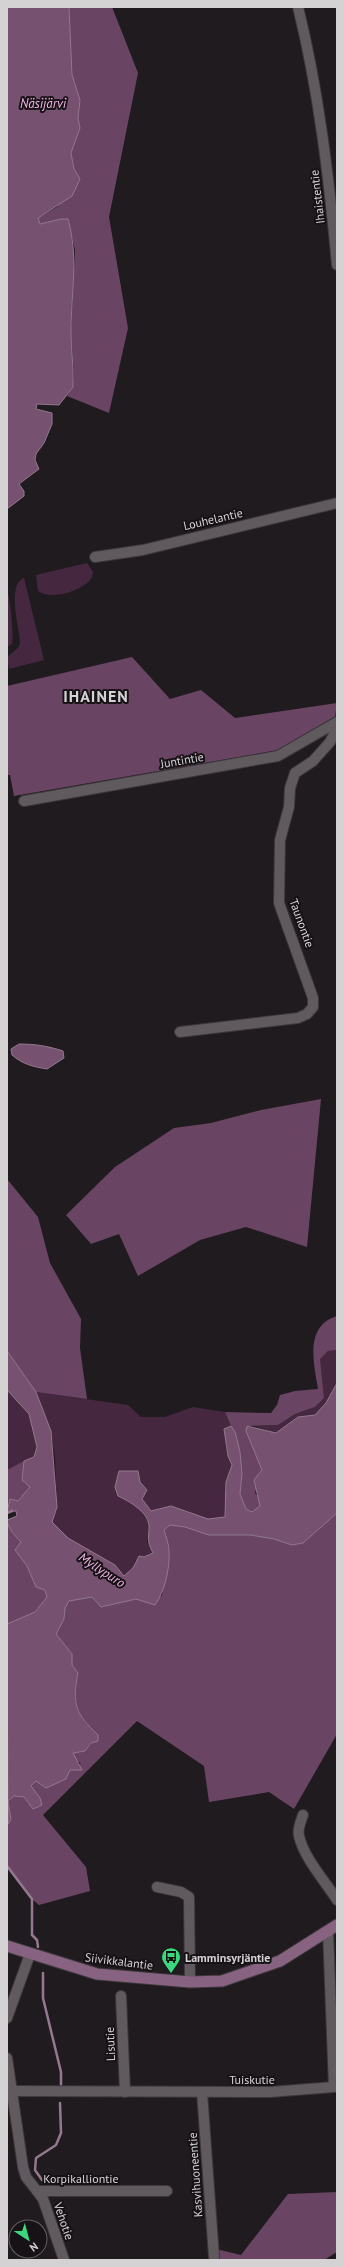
<svg xmlns="http://www.w3.org/2000/svg" width="344" height="2267" font-family="'PT Sans',sans-serif">
	<rect width="100%" height="100%" fill="#201b1f"/>
	<g fill="#452840">
		<path d="M87 563 93 572 92 577C85 590 52 601 38 591L36 575Z"/>
		<path d="M24 578 44 660 9 669 7 657 18 648 20 644C20 629 6 584 24 578Z"/>
		<path d="M7 591C10 594 14 637 12 644L7 647Z"/>
		<polygon points="337,1350 337,1383 326,1403 315,1415 298,1417 276,1433 253,1426 278,1425 295,1414 315,1407 324,1398 319,1359 328,1351"/>
		<polygon points="7,1390 29,1414 37,1447 34,1457 7,1470"/>
		<polygon points="36,1392 128,1405 141,1417 165,1417 193,1407 225,1412 231,1426 224,1430 228,1456 232,1465 226,1482 225,1517 208,1519 171,1506 151,1511 142,1499 147,1490 140,1482 138,1471 119,1471 118,1495 130,1501 140,1510 149,1524 147,1542 153,1553 135,1561 133,1568 125,1576 115,1565 68,1538 52,1522 57,1507 55,1458 51,1431"/>
	</g>
	<g fill="#6a4563">
		<polygon points="69,7 112,7 138,73 109,217 128,328 109,413 67,396 73,387 74,375 71,332 75,250 68,220 40,224 38,218 57,207 80,180 74,169 71,153 80,128 78,118 80,100 72,75"/>
		<polygon points="132,657 170,699 201,690 235,718 337,703 335,718 279,750 14,796 10,775 7,775 7,686"/>
		<polygon points="321,1099 307,1247 246,1227 200,1240 138,1276 119,1234 91,1244 66,1215 115,1167 174,1128 211,1123 261,1110"/>
		<polygon points="7,1179 38,1217 50,1263 81,1319 80,1348 87,1399 36,1392 7,1351"/>
		<path d="M337 1316V1350L328 1351 320 1359 324 1398 315 1407 295 1414 278 1425 247 1426 246 1431 262 1470 255 1493 260 1499V1506L252 1512 246 1509 240 1494 242 1474 235 1432 231 1426 225 1412 271 1413 277 1405 280 1395 295 1391 318 1389C314 1364 304 1326 337 1316Z"/>
		<polygon points="24,1461 22,1480 30,1487 18,1501 10,1499 7,1509 7,1470"/>
		<path d="M337 1513V1734L294 1809 269 1792 209 1802 204 1766 137 1721 43 1815 86 1867 90 1891 39 1905 32 1899 7 1866V1823L11 1820 8 1801 14 1796 24 1797 33 1809 40 1798 31 1787 36 1781 81 1764 73 1757V1753L85 1751 98 1735C75 1713 72 1704 78 1673L72 1665V1654L56 1634 64 1619 65 1607 69 1601 92 1597 101 1607 136 1599 162 1596 169 1550 164 1530 170 1525 185 1527 209 1535H250L274 1539 292 1545 303 1543Z"/>
		<polygon points="7,1523 13,1534 21,1542 15,1550 27,1566 36,1587 45,1590 47,1597 35,1612 7,1624"/>
		<polygon points="337,2192 337,2252 324,2260 217,2260 216,2249 241,2255 288,2194"/>
	</g>
	<g fill="#775270" stroke="#93788e">
		<path d="M7 7H69L72 75 80 100 78 118 80 128 71 153 74 169 80 179 72 196 38 218 40 224 61 219H68C79 259 71 292 71 332 71 350 74 368 73 387L59 405 37 404 36 409 52 413V424L44 443 36 454 35 460 39 469 19 484 24 491V496L7 509Z"/>
		<path d="M19 1044C35 1044 48 1046 63 1051L64 1058 47 1069C34 1067 22 1064 12 1055L11 1049Z"/>
		<path d="M7 1351 36 1392 51 1431 57 1507 52 1522 68 1538 115 1565 124 1576 133 1568 139 1556 144 1557 153 1553C146 1539 149 1540 149 1526 148 1512 129 1501 118 1496L115 1487 119 1471H138L140 1482 147 1490 142 1499 151 1511 171 1506 208 1519 225 1517 226 1482 232 1465 228 1456 224 1429 231 1426 235 1432 240 1452 242 1474 240 1494 246 1509 252 1512 260 1506 254 1480 262 1470 246 1431 247 1426 276 1433 298 1417 315 1415 326 1403 337 1383V1513L303 1543 292 1545 274 1539 250 1535H209L185 1527 170 1525 164 1530C166 1537 169 1544 169 1551 170 1568 165 1591 155 1605L136 1599 101 1607 92 1597 69 1601 65 1608 64 1619 56 1634 72 1654V1665L78 1673C72 1704 75 1713 98 1735V1741L91 1743 85 1751 73 1753 82 1770H70L66 1779 46 1788 36 1781 31 1786 40 1798 42 1805 33 1809 24 1797 14 1796 8 1801 11 1820 8 1824 7 1624 35 1612 47 1597 45 1590 36 1587 27 1566 15 1550 21 1542C15 1536 8 1529 7 1520L17 1516 16 1511 7 1512 10 1499 18 1501 30 1487 22 1480 24 1461 34 1457 37 1447 29 1414 7 1390Z"/>
	</g>
	<g fill="none" stroke-linecap="round" stroke-linejoin="round">
		<g stroke="#93788e" stroke-width="2.5">
			<polyline points="7,1513 12,1511"/>
			<polyline points="7,1866 32,1899 32,1935 37,1940 38,1947"/>
			<polyline points="43,1973 43,1998 61,2072 61,2086"/>
			<polyline points="42,2180 35,2170 36,2158 56,2145 61,2133 60,2103"/>
		</g>
		<defs>
			<g id="minor">
				<path d="M298 7C319 92 329 179 337 265"/>
				<polyline points="95,557 143,550 337,503"/>
				<polyline points="24,801 278,756 337,722"/>
				<polyline points="180,1032 298,1018 307,1014 313,1007 313,998 279,903 280,840 289,807 290,788 295,773 313,761 330,742 337,728"/>
				<path d="M303 1815C301 1821 297 1829 299 1836 304 1858 325 1881 337 1900"/>
				<polyline points="157,1887 181,1892 189,1897 190,1982"/>
				<polyline points="121,1996 125,2092"/>
				<polyline points="7,2018 30,1954"/>
				<polyline points="7,2058 23,2167 26,2177 37,2191 167,2191"/>
				<polyline points="12,2091 270,2092 334,2087 328,1931"/>
				<polyline points="202,2092 214,2257"/>
				<polyline points="37,2191 43,2199 64,2260"/>
			</g>
			<polyline id="secondary" points="7,1946 97,1974 190,1982 222,1981 280,1961 337,1925"/>
		</defs>
		<use href="#minor" stroke="#3b373a" stroke-width="12"/>
		<use href="#secondary" stroke="#3b373a" stroke-width="13"/>
		<use href="#minor" stroke="#605a5e" stroke-width="10"/>
		<use href="#secondary" stroke="#886281" stroke-width="11"/>
	</g>
	<defs>
		<symbol id="bus-pin" viewBox="-11 -11 22 30"><path d="M0 17L-7.5 6A9.5 9.5 0 1 1 7.5 6Z" fill="#3bd77e" stroke="#171216"/><path d="M-5-6H5V4H4V6H2V4H-2V6H-4V4H-5ZM-3.5-4V0h7V-4ZM-3.5 1.2v1.5H-2V1.2ZM2 1.2v1.5H3.5V1.2Z" fill="#111"/></symbol>
	</defs>
	<g fill-rule="evenodd">
		<use href="#bus-pin" x="160" y="1946" width="22" height="30"/>
	</g>
	<g text-anchor="middle" dominant-baseline="central" stroke-width="4" stroke-linejoin="round" paint-order="stroke">
		<g font-size="12" fill="#d5d2d4" stroke="#171216">
			<text transform="translate(317 197) rotate(-97)">Ihaistentie</text>
			<text transform="translate(213 519) rotate(-13)">Louhelantie</text>
			<text transform="translate(182 760) rotate(-10)">Juntintie</text>
			<text transform="translate(302 923) rotate(70)">Taunontie</text>
			<text transform="translate(119 1961) rotate(7)">Siivikkalantie</text>
			<text transform="translate(110 2044) rotate(-92)">Lisutie</text>
			<text x="252" y="2079">Tuiskutie</text>
			<text transform="translate(195 2175) rotate(-94)">Kasvihuoneentie</text>
			<text x="81" y="2178">Korpikalliontie</text>
			<text transform="translate(64 2221) rotate(71)">Vehotie</text>
		</g>
		<g font-size="12" font-weight="bold" fill="#d5d2d4" stroke="#171216" text-anchor="start">
			<text x="185" y="1957">Lamminsyrjäntie</text>
		</g>
		<g font-size="13" font-style="italic" fill="#f2b4e6" stroke="#171216">
			<text x="43" y="103">Näsijärvi</text>
			<text transform="translate(102 1570) rotate(33)">Myllypuro</text>
		</g>
		<g font-size="16" font-weight="bold" letter-spacing="1" fill="#d5d2d4" stroke="#171216">
			<text x="96" y="696">IHAINEN</text>
		</g>
	</g>
	<rect width="344" height="2267" fill="none" stroke="#d5d2d4" stroke-width="16"/>
	<g transform="translate(28 2239) rotate(144)"><circle r="19" fill="#171216" stroke="#635f62"/>
	<path d="M0-3L7 15L0 10L-7 15Z" fill="#3bd77e"/>
	<text y="-6" font-size="11" font-weight="bold" text-anchor="middle" fill="#d5d2d4">N</text>
	</g>
</svg>
